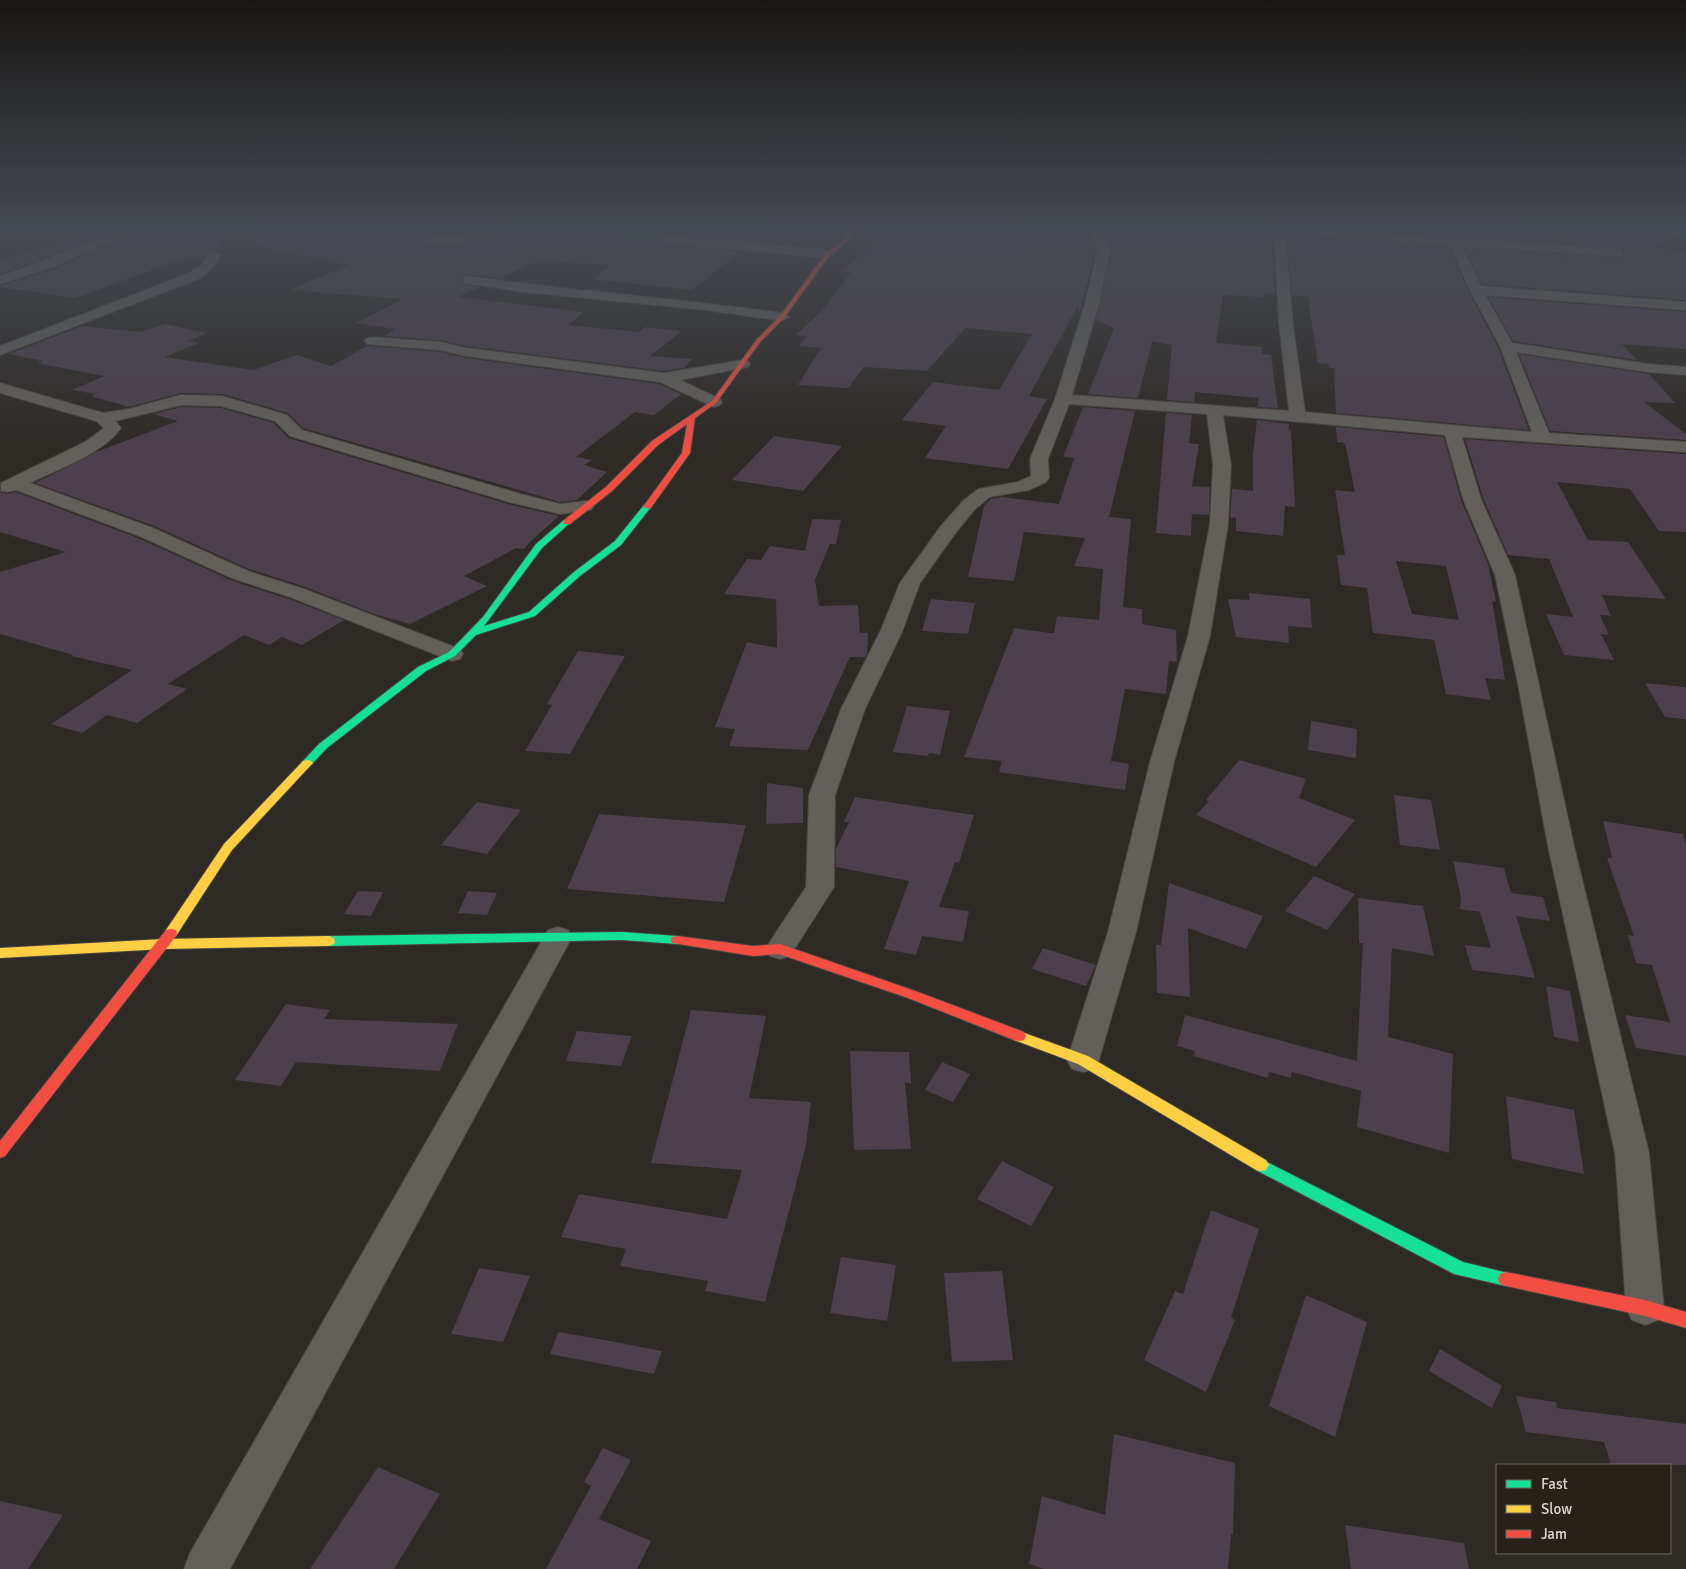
<svg xmlns="http://www.w3.org/2000/svg" width="1686" height="1569" font-family="Signika,sans-serif">
	<rect width="100%" height="100%" fill="#2e2a26"/>
	<g fill="#4b404b" fill-rule="evenodd">
		<polygon points="113,228 131,228 0,274 0,260"/>
		<polygon points="150,228 218,228 221,250 210,250 205,256 193,260 182,259 75,298 0,287 0,286 54,269 107,245 148,233"/>
		<polygon points="313,228 429,228 471,232 431,235 424,242 432,247 514,236 534,228 558,228 584,233 739,252 692,290 593,279 610,265 541,260 500,278 468,274 464,275 460,279 464,285 480,287 458,297 584,312 568,325 640,332 645,327 682,331 650,356 692,359 684,368 664,371 466,346 440,340 384,336 396,329 356,323 403,299 289,290 349,265 255,245 257,230 313,235"/>
		<polygon points="621,228 767,228 751,241"/>
		<polygon points="892,228 1085,228 1096,248 1080,312 1078,311 1078,306 1029,396 1047,399 1008,469 925,458 946,426 902,420 933,382 999,390 1032,334 965,328 927,371 864,367 848,388 798,385 821,348 799,346 807,336 796,335 824,309 851,272 841,271"/>
		<polygon points="1099,228 1189,228 1272,236 1275,294 1263,293 1264,297 1223,295 1216,343 1262,347 1261,354 1271,355 1278,408 1258,407 1259,398 1195,392 1194,402 1167,400 1172,345 1152,341 1138,398 1088,394 1114,328 1096,320 1112,248"/>
		<polygon points="1359,228 1536,228 1551,243 1359,231"/>
		<polygon points="1569,228 1635,230 1642,233 1675,239 1652,245 1686,254 1686,300 1482,284 1465,248 1562,254 1566,258 1566,254 1621,258 1625,254 1623,249 1617,247 1567,244"/>
		<polygon points="1287,236 1449,247 1468,291 1498,347 1529,430 1336,413 1334,368 1329,368 1328,364 1318,363 1308,297 1292,295"/>
		<polygon points="1488,297 1686,312 1686,349 1622,344 1637,360 1513,341"/>
		<polygon points="165,324 207,333 188,341 199,343 164,357 253,370 297,355 331,366 367,346 440,352 466,358 659,384 681,394 654,415 635,412 576,457 592,460 584,465 607,472 577,500 560,502 303,428 288,413 223,394 181,393 129,407 91,396 96,394 72,390 104,376 37,363 43,361 9,354 82,326 140,332"/>
		<polygon points="1519,354 1649,374 1675,403 1644,402 1686,434 1686,440 1550,431"/>
		<polygon points="182,407 221,408 274,423 289,438 508,504 559,516 531,541 524,549 516,548 464,576 487,586 410,624 377,615 305,587 249,569 154,526 35,483 96,452 178,421 154,414"/>
		<polygon points="1083,407 1135,411 1109,517 1131,519 1123,607 1142,609 1142,624 1176,630 1177,662 1169,661 1166,694 1125,689 1111,761 1129,764 1125,790 999,772 1002,761 964,757 1014,628 1050,633 1054,633 1057,616 1099,620 1103,569 1074,566 1085,538 1024,532 1014,581 968,577 984,506 991,499 1001,497 1059,504 1074,458 1063,457"/>
		<polygon points="1166,413 1192,415 1189,443 1199,444 1192,486 1210,487 1209,515 1192,514 1191,536 1156,533"/>
		<polygon points="1257,420 1289,424 1289,430 1291,430 1295,507 1285,506 1283,536 1236,531 1236,518 1230,517 1232,489 1253,491 1253,453"/>
		<path d="M1336 427 1444 437 1461 500 1488 564 1496 602 1492 601 1505 680 1485 678 1491 700 1446 694 1434 640 1373 633 1367 588 1341 585 1337 555H1345L1335 490 1355 492 1345 443 1337 442ZM1396 561 1446 566 1459 620 1412 614Z"/>
		<polygon points="774,436 842,446 803,491 732,480"/>
		<polygon points="1465,439 1686,454 1686,532 1659,531 1630,489 1557,482 1588,540 1628,542 1666,599 1602,595 1611,616 1600,615 1609,635 1601,634 1614,660 1564,655 1546,614 1573,617 1549,559 1508,555 1483,498"/>
		<polygon points="0,492 7,494 16,492 138,538 233,581 289,599 344,620 302,645 282,637 269,645 244,635 168,684 187,689 137,723 107,715 82,733 51,724 132,670 72,656 73,655 0,634 0,572 66,552 0,532"/>
		<polygon points="812,519 841,520 836,544 830,544 815,580 819,606 858,605 860,633 868,633 867,654 865,657 850,657 808,750 729,746 735,729 715,727 747,642 777,648 776,599 724,594 747,559 761,560 770,546 805,551"/>
		<polygon points="1249,593 1310,599 1312,628 1288,626 1289,643 1236,637 1228,599 1250,600"/>
		<polygon points="931,599 975,603 968,634 922,631"/>
		<polygon points="578,651 625,656 570,754 525,751 552,705 547,704"/>
		<polygon points="1645,683 1686,687 1686,719 1665,717"/>
		<polygon points="907,706 950,711 940,755 929,753 928,756 893,752"/>
		<polygon points="1311,721 1357,729 1356,758 1308,750"/>
		<polygon points="1239,760 1306,779 1299,798 1355,820 1316,867 1196,815 1209,801 1206,800"/>
		<polygon points="767,783 803,788 803,823 766,824"/>
		<polygon points="1394,795 1431,800 1440,850 1400,845"/>
		<polygon points="855,797 974,815 959,863 955,862 939,907 969,911 963,942 922,936 916,955 884,949 909,881 836,867 836,849 849,822 844,822"/>
		<polygon points="477,802 521,810 487,854 441,845"/>
		<polygon points="599,814 746,825 724,902 567,889"/>
		<polygon points="1603,821 1683,834 1686,845 1686,1056 1636,1048 1625,1015 1670,1022 1652,965 1636,963 1628,935 1634,936 1607,858 1612,858"/>
		<polygon points="1453,861 1504,868 1511,893 1543,897 1550,921 1516,916 1535,978 1472,970 1465,945 1491,948 1480,912 1460,909 1461,898"/>
		<polygon points="1314,876 1355,894 1327,930 1285,911"/>
		<polygon points="1169,883 1263,916 1246,949 1188,928 1190,997 1157,993 1156,945 1161,945"/>
		<polygon points="358,891 383,892 371,916 344,914"/>
		<polygon points="468,891 497,893 487,915 458,913"/>
		<polygon points="1358,898 1423,906 1434,956 1392,948 1388,1037 1453,1054 1449,1153 1357,1127 1361,1091 1292,1072 1291,1078 1269,1072 1268,1078 1194,1056 1195,1051 1177,1046 1185,1015 1357,1061 1363,943 1359,943"/>
		<polygon points="1043,948 1096,965 1086,986 1032,969"/>
		<polygon points="1546,986 1570,991 1579,1042 1554,1037"/>
		<polygon points="286,1004 330,1010 324,1019 458,1024 440,1071 296,1062 281,1086 235,1080"/>
		<polygon points="691,1010 766,1016 749,1098 811,1102 806,1146 765,1302 705,1291 708,1281 620,1266 626,1249 561,1237 579,1194 727,1219 742,1170 651,1163"/>
		<polygon points="577,1031 632,1036 621,1066 566,1061"/>
		<polygon points="850,1051 909,1052 911,1084 905,1082 911,1149 854,1150"/>
		<polygon points="942,1062 970,1074 953,1102 925,1090"/>
		<polygon points="1506,1096 1574,1110 1584,1174 1512,1159"/>
		<polygon points="1002,1161 1054,1187 1031,1226 977,1199"/>
		<polygon points="1211,1210 1259,1229 1231,1318 1235,1320 1206,1392 1144,1360 1175,1291 1183,1294"/>
		<polygon points="841,1257 896,1265 887,1321 830,1313"/>
		<polygon points="479,1268 530,1276 503,1342 451,1334"/>
		<polygon points="1002,1271 1013,1360 952,1362 944,1273"/>
		<polygon points="1306,1295 1367,1322 1335,1437 1269,1406"/>
		<polygon points="558,1332 599,1339 662,1351 654,1374 550,1354"/>
		<polygon points="1440,1349 1502,1386 1492,1408 1429,1371"/>
		<polygon points="1516,1396 1556,1402 1557,1408 1686,1424 1686,1465 1611,1465 1604,1442 1526,1432"/>
		<polygon points="1114,1434 1235,1463 1233,1535 1231,1534 1228,1569 1044,1569 1029,1564 1042,1496 1105,1515"/>
		<polygon points="603,1448 631,1460 599,1519 651,1541 637,1569 546,1569 591,1486 584,1482"/>
		<polygon points="378,1467 440,1494 394,1569 310,1569"/>
		<polygon points="0,1501 63,1515 28,1569 0,1569"/>
		<polygon points="1345,1525 1464,1543 1469,1569 1351,1569"/>
	</g>
	<g fill="none" stroke-linecap="round" stroke-linejoin="round">
		<defs>
			<g id="street">
				<path d="M136 228 149 229 147 231 106 243 53 267 0 284V276C46 261 89 241 136 228Z"/>
				<polygon points="507,228 524,228 522,230 492,238 432,245 426,241 432,237 492,232"/>
				<polygon points="578,228 608,228 698,238 828,250 834,254 828,258 698,246 584,231"/>
				<path d="M1087 228H1097L1110 248 1099 304 1072 395 1289 411 1279 324 1274 234 1238 231 1234 230 1233 228H1283L1617 249 1621 250 1623 253 1621 256 1462 246 1481 286 1686 302V310L1485 295 1512 343 1648 364 1686 367V375L1648 372 1516 352 1549 433 1686 442V452L1462 437 1481 499 1515 575 1574 846 1649 1153 1664 1308 1658 1320 1645 1325 1632 1320 1626 1308 1615 1153 1548 846 1518 684 1495 575 1463 499 1445 435 1223 415 1231 465 1228 524 1210 636 1174 762 1136 932 1099 1060 1094 1069 1083 1072 1072 1069 1067 1060 1108 932 1150 762 1188 636 1210 524 1213 465 1207 414 1069 404 1048 459 1049 478 1046 482 1029 490 990 497 975 509 954 535 920 583 902 632 865 709 835 795 834 887 790 956 780 959 770 956 765 949 806 887 809 795 841 709 880 632 900 583 940 527 963 501 978 489 1018 482 1031 476 1030 459 1055 399 1085 304 1098 248ZM1285 234 1450 245 1470 290 1500 346 1532 432 1305 412 1293 324Z"/>
				<polygon points="1636,228 1658,228 1686,233 1686,239 1642,231"/>
				<path d="M214 251 220 255C215 267 208 274 196 280L0 355V346L187 274 201 266 210 252Z"/>
				<path d="M468 276C572 291 678 298 782 313L789 317 782 321 706 310 523 292 464 283 462 280 464 277Z"/>
				<polygon points="372,337 440,342 466,348 664,373 743,360 748,361 750,364 748,367 743,368 680,380 720,399 722,402 720,405 714,407 660,382 466,356 440,350 367,344 365,341 367,338"/>
				<path d="M0 383 103 413 129 409 181 395 222 396 287 415 302 430 521 494 560 504 585 501 591 502 594 506 591 510 560 514 509 502 290 436 275 421 221 406 182 405 115 421 121 428C103 454 57 469 30 483L153 528 248 571 304 589 460 649 463 654 460 659 452 661 290 597 234 579 139 536 16 490 7 492 1 491V483L85 442 104 428 96 421 0 393Z"/>
				<polygon points="558,927 568,930 572,937 230,1569 184,1569 190,1553 544,937 548,930"/>
			</g>
			<g id="fast">
				<polygon points="644,505 651,507 621,545 580,576 535,616 476,635 455,656 426,671 327,748 311,765 303,765 301,763 303,761 319,744 418,667 449,652 483,617 536,544 564,520 570,520 571,522 542,548 484,626 529,612 574,572 615,541"/>
				<polygon points="622,932 677,936 682,937 683,940 682,943 677,944 622,940 329,946 324,944 323,941 324,938 329,936"/>
				<polygon points="1261,1159 1463,1262 1512,1274 1514,1279 1512,1284 1506,1286 1454,1274 1256,1170 1253,1165 1256,1160"/>
			</g>
			<g id="slow">
				<polygon points="307,760 311,761 313,763 311,765 232,850 176,936 166,936 165,933 166,930 224,844 303,761"/>
				<polygon points="329,936 334,938 335,941 334,944 329,946 164,949 0,958 0,948 164,939"/>
				<polygon points="1019,1031 1088,1056 1266,1160 1269,1165 1266,1170 1261,1171 1256,1170 1078,1064 1014,1040 1012,1036 1014,1032"/>
			</g>
			<g id="jam">
				<polygon points="851,228 856,228 847,242 830,255 784,318 761,341 716,403 695,418 690,453 650,509 643,507 682,453 687,424 658,445 612,491 570,524 564,524 564,520 606,487 652,441 712,401 757,339 780,316 826,253 843,240"/>
				<polygon points="171,929 176,930 177,933 176,936 5,1156 0,1158 0,1141 166,930"/>
				<polygon points="677,936 753,946 780,944 918,992 1024,1032 1026,1036 1024,1040 1019,1041 1014,1040 908,998 779,954 753,956 672,943 671,940 672,937"/>
				<polygon points="1506,1272 1645,1300 1686,1312 1686,1328 1645,1316 1506,1286 1500,1284 1498,1279 1500,1274"/>
			</g>
		</defs>
		<use href="#street" stroke="#494642" stroke-width="2"/>
		<use href="#fast" stroke="#494642" stroke-width="2"/>
		<use href="#slow" stroke="#494642" stroke-width="2"/>
		<use href="#jam" stroke="#494642" stroke-width="2"/>
		<use href="#street" fill="#63605c" fill-rule="evenodd"/>
		<use href="#fast" fill="#16e098" fill-rule="evenodd"/>
		<use href="#slow" fill="#ffcf43" fill-rule="evenodd"/>
		<use href="#jam" fill="#f24e42" fill-rule="evenodd"/>
	</g>
	<linearGradient id="sky" x2="0" y2="1"><stop stop-color="#191715"/><stop offset="0.51" stop-color="#464a52"/><stop offset="1" stop-color="#464a52" stop-opacity="0"/></linearGradient>
	<rect width="1686" height="447" fill="url(#sky)"/>
	<rect x="1496" y="1464" width="175" height="90" fill="#282119" stroke="#706a63"/>
	<rect x="1506" y="1480" width="25" height="8" fill="#16e098" stroke="#706a63"/>
	<text x="1541" y="1489" font-size="15" fill="#dcd7d2">Fast</text>
	<rect x="1506" y="1505" width="25" height="8" fill="#ffcf43" stroke="#706a63"/>
	<text x="1541" y="1514" font-size="15" fill="#dcd7d2">Slow</text>
	<rect x="1506" y="1530" width="25" height="8" fill="#f24e42" stroke="#706a63"/>
	<text x="1541" y="1539" font-size="15" fill="#dcd7d2">Jam</text>
</svg>
